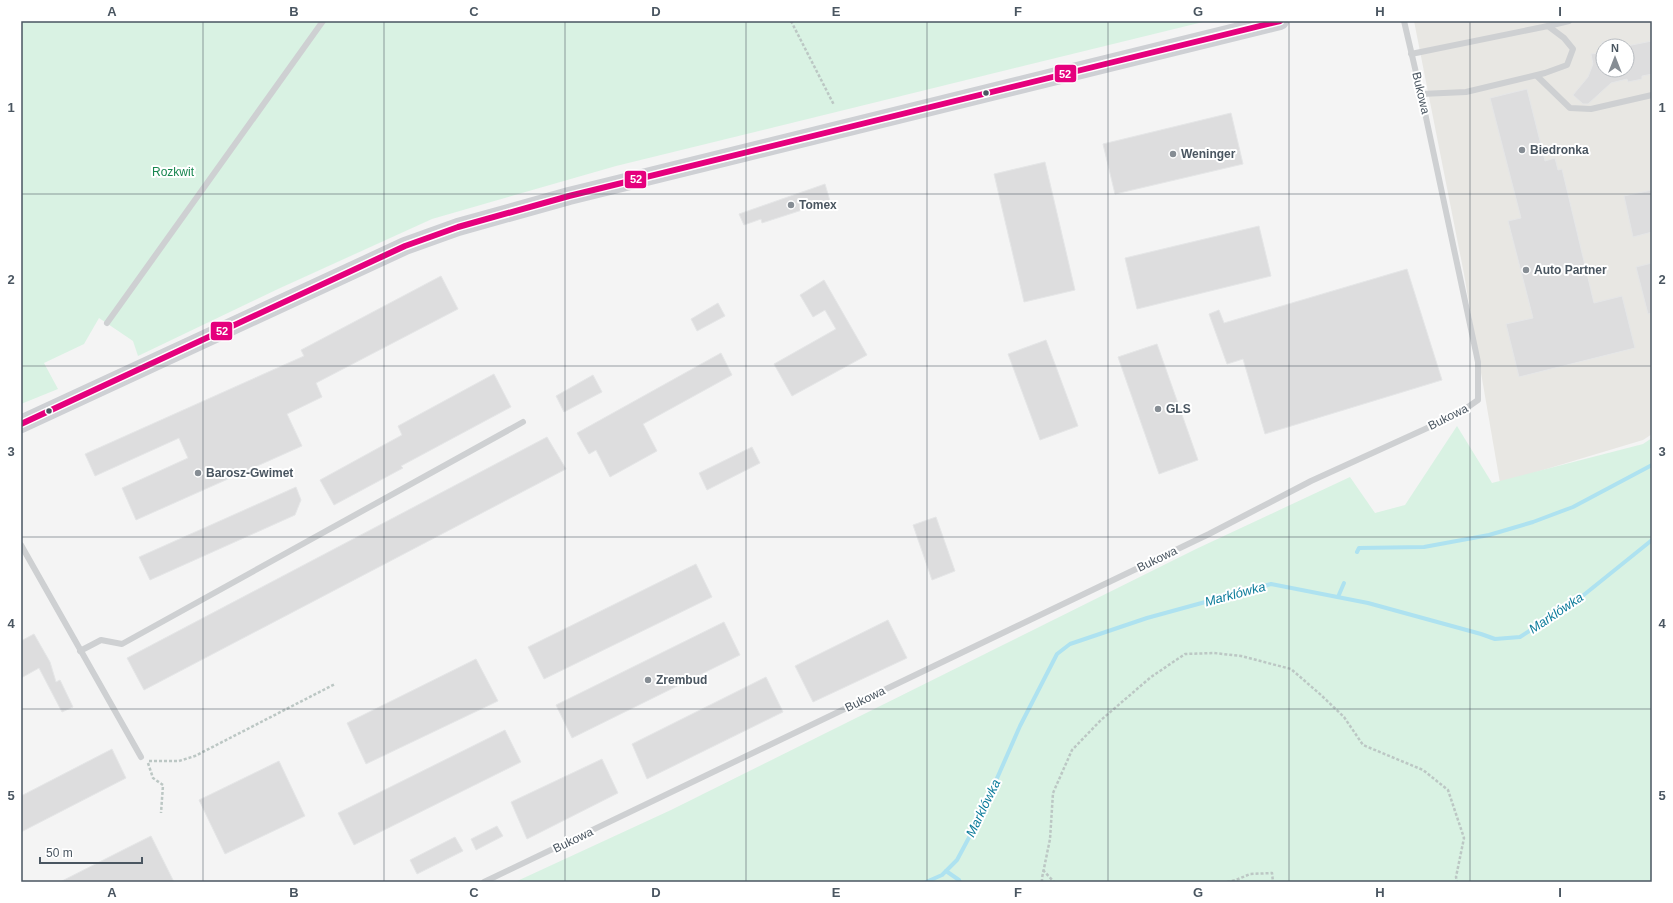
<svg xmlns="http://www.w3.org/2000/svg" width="1673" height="903" font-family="Arial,sans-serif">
	<rect width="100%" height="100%" fill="#f4f4f4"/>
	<path fill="#e8e7e3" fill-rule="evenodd" d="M1414 21H1652V434L1643 440 1500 483 1464 274ZM1603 46H1627V70H1603Z"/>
	<g fill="#d9f2e3">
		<polygon points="21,21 1207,21 616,166 432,219 278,289 138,356 133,341 99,318 84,344 44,363 58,389 21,404"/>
		<polygon points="1457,426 1492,483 1643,444 1652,438 1652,882 515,882 671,810 1196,549 1350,477 1375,513 1405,505"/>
	</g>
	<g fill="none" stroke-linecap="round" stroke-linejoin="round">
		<g stroke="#aee2f0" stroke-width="4">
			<polyline points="1357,552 1359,548 1424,547 1489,535 1533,522 1573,507 1652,465"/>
			<polyline points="1338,597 1344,583"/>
			<polyline points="946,871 959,880 960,882"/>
			<polyline points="926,882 942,875 957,860 980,817 1020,726 1057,654 1070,644 1147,618 1271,584 1368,603 1481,634 1495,639 1520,637 1575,602 1652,540"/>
		</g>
	</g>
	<g fill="#ddddde" stroke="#e5e6e7">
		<polygon points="1603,41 1603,70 1627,70 1627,46 1652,41 1652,74 1642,76 1642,79 1628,82 1627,79 1611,83 1588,104 1583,104 1573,95 1588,77 1593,64 1591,54 1598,53"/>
		<polygon points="1527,89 1545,161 1555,158 1558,170 1562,169 1594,303 1622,296 1635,348 1519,377 1506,324 1533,318 1508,221 1521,218 1490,98"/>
		<polygon points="1231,113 1243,164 1115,194 1103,144"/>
		<polygon points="1045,162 1075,290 1024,302 994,174"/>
		<polygon points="825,184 830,201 762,223 761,219 744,225 739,214"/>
		<polygon points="1652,190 1652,232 1633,237 1624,196"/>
		<polygon points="1259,226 1271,276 1137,309 1125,258"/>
		<polygon points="1652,263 1652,313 1648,314 1636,267"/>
		<polygon points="1407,269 1442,380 1265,434 1243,359 1227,364 1209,314 1219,310 1224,323"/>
		<polygon points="441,276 458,309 316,383 322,397 287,414 302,446 136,520 122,488 188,458 179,438 95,476 85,454 304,356 301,350"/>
		<polygon points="824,280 867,355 792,396 774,364 836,329 825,310 813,317 800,295"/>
		<polygon points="718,303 725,316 697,331 691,319"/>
		<polygon points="1046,340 1078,426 1040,440 1008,354"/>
		<polygon points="1157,344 1198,460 1159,474 1118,357"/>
		<polygon points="721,353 732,375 643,424 657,451 610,477 596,450 589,454 577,433"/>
		<polygon points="494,374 511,407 401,466 403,468 334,505 320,480 402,435 398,426"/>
		<polygon points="593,375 602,392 564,412 556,396"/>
		<polygon points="547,437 566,469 144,690 127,658"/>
		<polygon points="752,447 760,463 707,490 699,473"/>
		<polygon points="296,487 301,500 295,515 150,580 139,557"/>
		<polygon points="936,517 955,571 932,580 913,525"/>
		<polygon points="696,564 712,597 544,679 528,647"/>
		<polygon points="888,620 907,658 813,702 795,666"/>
		<polygon points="724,622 740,655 572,738 556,705"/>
		<polygon points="34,634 50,662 56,682 60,680 73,707 62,712 39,668 21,678 21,641"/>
		<polygon points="476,659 498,701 366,764 347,723"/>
		<polygon points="766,677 783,712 647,779 632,744"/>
		<polygon points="505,730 521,762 354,845 338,813"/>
		<polygon points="112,749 126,778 21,832 21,796"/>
		<polygon points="602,759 618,793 527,839 511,802"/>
		<polygon points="279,761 305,816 225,854 199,800"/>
		<polygon points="497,826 503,836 476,850 471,839"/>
		<polygon points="151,836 174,882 60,882 127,848"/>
		<polygon points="455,837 463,851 417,874 410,860"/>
	</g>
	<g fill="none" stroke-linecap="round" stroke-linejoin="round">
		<g stroke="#bcc7c4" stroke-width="2.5" stroke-dasharray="3 2" stroke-linecap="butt">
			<polyline points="791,21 834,105"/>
			<polyline points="149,761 179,761 195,756 335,684"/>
			<polyline points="148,763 153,778 163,785 161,813"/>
			<polyline points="1043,870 1054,882"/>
			<polyline points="1042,882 1042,878 1050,839 1053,793 1072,750 1101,720 1151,677 1185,654 1214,653 1241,656 1291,669 1321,695 1344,717 1363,745 1423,770 1448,790 1464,838 1456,877 1457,882"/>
			<polyline points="1227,882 1236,880 1250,874 1272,873 1273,882"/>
		</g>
		<g stroke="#ced0d2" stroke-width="6">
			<polyline points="1548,26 1569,21"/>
			<polyline points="1411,54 1548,26 1564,38 1573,49 1567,65 1545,73 1466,92 1421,94"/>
			<polyline points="1537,76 1570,108 1591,109 1652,95"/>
			<polyline points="107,323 323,21"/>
			<polyline points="21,545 141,757"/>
			<polyline points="80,651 101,640 122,644 523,422"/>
			<polyline points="484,882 1209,534 1311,481 1458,414 1478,400 1478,362 1421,94 1404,21"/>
		</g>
		<polyline stroke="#ced0d4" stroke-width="18" points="21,424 405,246 458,227 569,196 1280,21"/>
		<defs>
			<polyline id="bus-1" points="21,424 405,246 458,227 569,196 1280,21"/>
		</defs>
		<use href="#bus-1" stroke="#fff" stroke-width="9"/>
		<use href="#bus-1" stroke="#e5007d" stroke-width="6"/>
	</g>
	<path fill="none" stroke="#4a5661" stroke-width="1" stroke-opacity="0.55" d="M203 21V882M384 21V882M565 21V882M746 21V882M927 21V882M1108 21V882M1289 21V882M1470 21V882M21 194H1652M21 366H1652M21 537H1652M21 709H1652"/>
	<g fill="#4a5661" stroke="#fff" stroke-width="1.5">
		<circle cx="986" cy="93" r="3.5"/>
		<circle cx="49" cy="411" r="3.5"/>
	</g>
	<g fill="#868d94" stroke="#fff" stroke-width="1.5">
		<circle cx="1522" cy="150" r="4"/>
		<circle cx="1173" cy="154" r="4"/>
		<circle cx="791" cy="205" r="4"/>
		<circle cx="1526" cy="270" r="4"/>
		<circle cx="1158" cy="409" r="4"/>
		<circle cx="198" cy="473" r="4"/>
		<circle cx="648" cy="680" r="4"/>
	</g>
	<g text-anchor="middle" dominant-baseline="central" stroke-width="4" stroke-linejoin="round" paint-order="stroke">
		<g font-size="12" fill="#4a5661" stroke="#fff">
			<text transform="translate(1421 93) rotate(77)">Bukowa</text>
			<text transform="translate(1448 417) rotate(-27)">Bukowa</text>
			<text transform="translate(1157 559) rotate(-26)">Bukowa</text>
			<text transform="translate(865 699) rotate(-26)">Bukowa</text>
			<text transform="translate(573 840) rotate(-26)">Bukowa</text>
		</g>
		<g font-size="12" font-weight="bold" fill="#4a5661" stroke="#fff" text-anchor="start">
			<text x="1530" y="150">Biedronka</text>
			<text x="1181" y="154">Weninger</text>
			<text x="799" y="205">Tomex</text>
			<text x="1534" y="270">Auto Partner</text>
			<text x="1166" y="409">GLS</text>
			<text x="206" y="473">Barosz-Gwimet</text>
			<text x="656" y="680">Zrembud</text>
		</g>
		<g font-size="12" fill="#17864f" stroke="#fff">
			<text x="173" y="172">Rozkwit</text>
		</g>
		<g font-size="13" font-style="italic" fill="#0c7c9b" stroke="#fff">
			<text transform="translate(1235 594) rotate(-15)">Marklówka</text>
			<text transform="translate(1556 613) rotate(-34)">Marklówka</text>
			<text transform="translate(983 808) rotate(-64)">Marklówka</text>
		</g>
	</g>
	<g stroke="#fff" stroke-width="1.5">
		<rect x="1054" y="64" width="23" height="19" rx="4" fill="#e5007d"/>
		<rect x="624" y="170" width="23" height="19" rx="4" fill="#e5007d"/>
		<rect x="210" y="321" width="23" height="20" rx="4" fill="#e5007d"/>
	</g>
	<g font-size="11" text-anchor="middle" font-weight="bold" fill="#fff">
		<text x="1065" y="78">52</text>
		<text x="636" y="183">52</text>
		<text x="222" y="335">52</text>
	</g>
	<rect width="1673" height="903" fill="none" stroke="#ffffff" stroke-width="44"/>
	<g transform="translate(1615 58)"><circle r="19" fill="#ffffff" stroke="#b7bbc0"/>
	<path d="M0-3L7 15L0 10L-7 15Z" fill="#868d94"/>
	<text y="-6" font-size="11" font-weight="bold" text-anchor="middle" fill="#4a5661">N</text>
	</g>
	<path d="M40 857v6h102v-6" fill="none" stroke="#4a5661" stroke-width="2"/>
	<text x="46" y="857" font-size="12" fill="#4a5661" stroke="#ffffff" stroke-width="3" paint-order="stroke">50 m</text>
	<rect x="22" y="22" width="1629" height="859" fill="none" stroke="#4a5661" stroke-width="1.5"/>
	<g font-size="13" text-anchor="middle" font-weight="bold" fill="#4a5661">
		<text x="112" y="16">A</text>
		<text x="294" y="16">B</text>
		<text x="474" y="16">C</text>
		<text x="656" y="16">D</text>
		<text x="836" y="16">E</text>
		<text x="1018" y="16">F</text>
		<text x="1198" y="16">G</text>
		<text x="1380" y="16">H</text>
		<text x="1560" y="16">I</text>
		<text x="11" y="112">1</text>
		<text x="1662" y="112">1</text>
		<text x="11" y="284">2</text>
		<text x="1662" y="284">2</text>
		<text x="11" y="456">3</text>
		<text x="1662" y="456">3</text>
		<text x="11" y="628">4</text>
		<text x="1662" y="628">4</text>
		<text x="11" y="800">5</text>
		<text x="1662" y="800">5</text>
		<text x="112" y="897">A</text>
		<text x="294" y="897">B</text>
		<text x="474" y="897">C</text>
		<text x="656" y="897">D</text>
		<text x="836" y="897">E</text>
		<text x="1018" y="897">F</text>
		<text x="1198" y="897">G</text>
		<text x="1380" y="897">H</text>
		<text x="1560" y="897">I</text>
	</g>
</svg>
